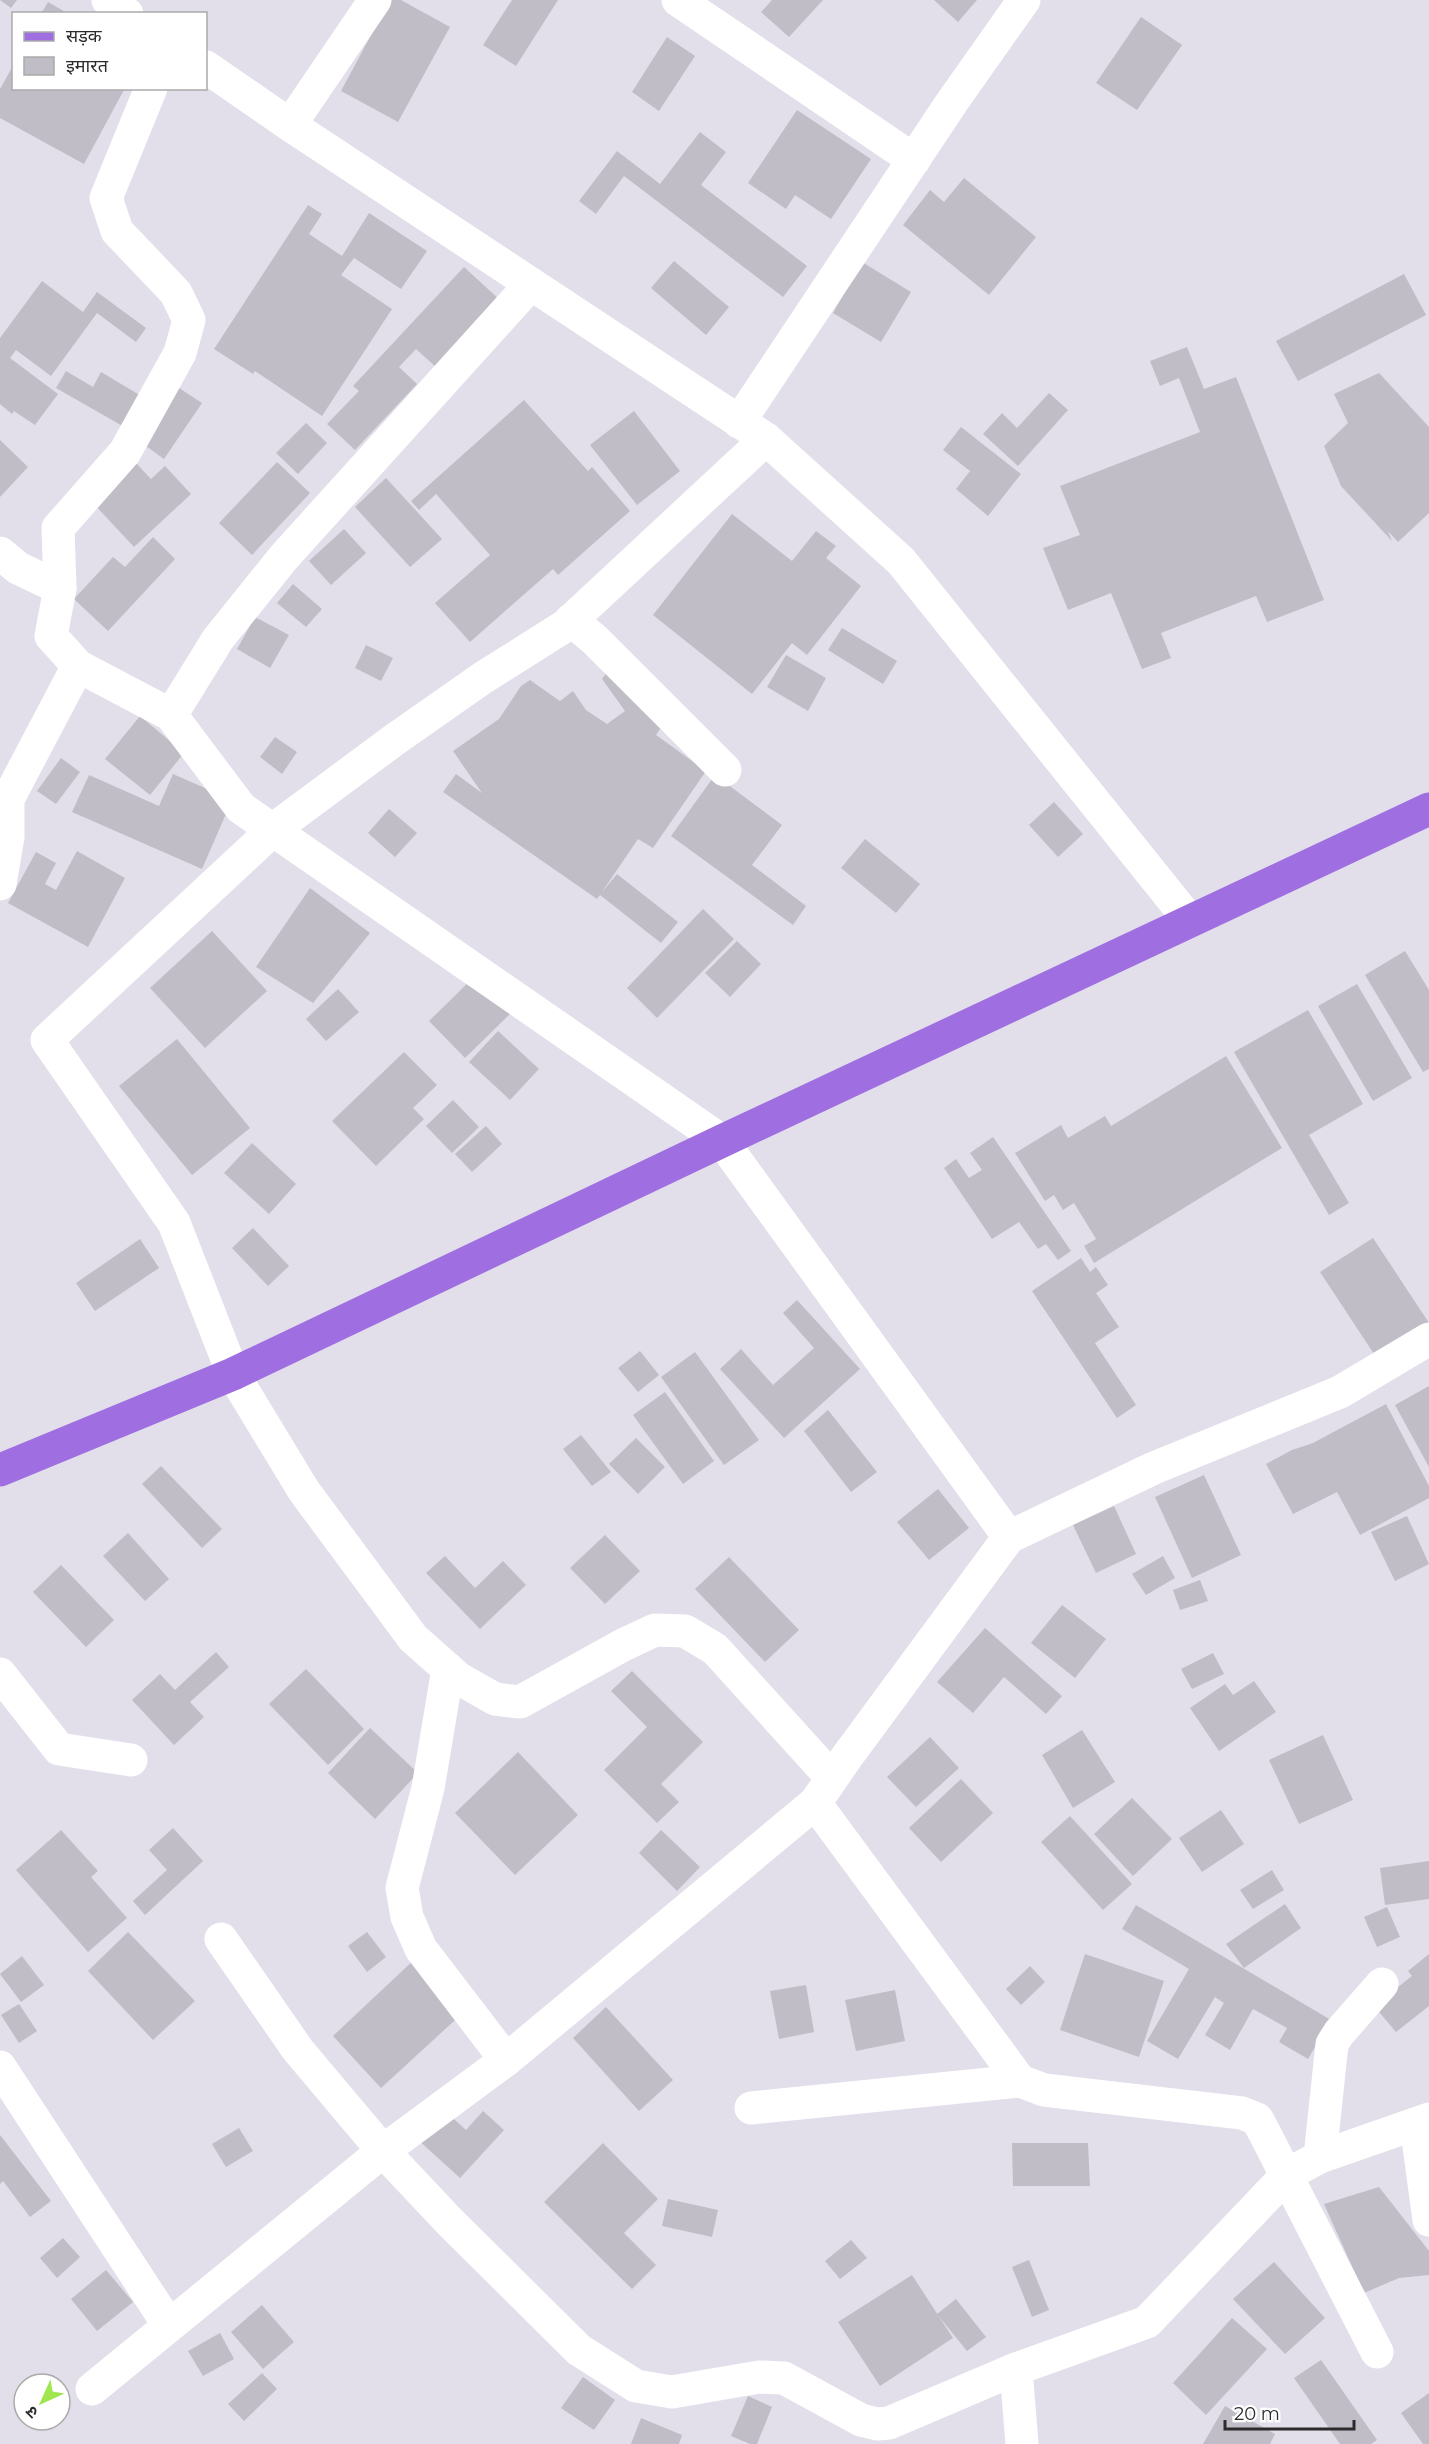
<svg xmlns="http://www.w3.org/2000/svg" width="1429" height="2444" font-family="Montserrat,'Noto Sans Devanagari',sans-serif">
	<rect width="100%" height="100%" fill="#e2dfeb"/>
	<g fill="#c0bdc7">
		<polygon points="0,0 17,0 11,8"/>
		<polygon points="390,0 401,0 450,27 398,122 341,91"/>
		<polygon points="512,0 558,0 516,66 483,45"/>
		<polygon points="772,0 823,0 789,37 761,12"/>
		<polygon points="934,0 977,0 958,22"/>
		<polygon points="48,2 69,14 41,14"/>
		<polygon points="1141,17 1182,45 1137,110 1096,83"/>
		<polygon points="667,37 695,56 659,111 632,92"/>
		<polygon points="14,64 14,88 125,88 84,164 0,118 0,89"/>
		<polygon points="797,110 871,159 831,219 795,195 786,209 748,183"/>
		<polygon points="700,132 726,152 701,185 807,266 783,297 624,176 596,214 579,201 617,151 660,184"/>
		<polygon points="964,178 1036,237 989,295 903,225 930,190 944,202"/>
		<polygon points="308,205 322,214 309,234 342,256 369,213 427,251 401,289 354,258 341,275 392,309 322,416 255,371 253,374 214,349"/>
		<polygon points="674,261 729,307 706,335 651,288"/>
		<polygon points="862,262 911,292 881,342 833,313"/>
		<polygon points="464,267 501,301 437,368 416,349 399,367 417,384 355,450 327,424 359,391 353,386"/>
		<polygon points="1404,274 1426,315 1298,381 1276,341"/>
		<polygon points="42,281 83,312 97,292 146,328 136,342 97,313 51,376 16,350 10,358 58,394 35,425 14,411 12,414 0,404 0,338"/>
		<polygon points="1187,347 1204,389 1236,377 1324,600 1267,622 1256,596 1161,633 1171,658 1142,669 1111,593 1068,610 1043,548 1080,535 1060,486 1200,432 1179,378 1160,386 1150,361"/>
		<polygon points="66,371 93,387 101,372 143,397 126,428 56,388"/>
		<polygon points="1379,373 1429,427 1429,513 1398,542 1388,531 1392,541 1341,486 1324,446 1348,423 1334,394"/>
		<polygon points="176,386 202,403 164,459 139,441"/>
		<polygon points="1049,393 1068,410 1018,466 983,434 1002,413 1017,428"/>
		<polygon points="524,400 588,471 592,467 630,511 558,575 553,569 470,642 435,603 490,555 436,494 419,510 411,501"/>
		<polygon points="634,411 680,471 637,505 590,445"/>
		<polygon points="306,423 327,443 298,474 276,453"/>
		<polygon points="961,427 1021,474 988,516 956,489 970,471 943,450"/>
		<polygon points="0,440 28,467 0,497"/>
		<polygon points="277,462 310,493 252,555 219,523"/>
		<polygon points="136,463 151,479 165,466 191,494 134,547 93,503"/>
		<polygon points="386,478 442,539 410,567 355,507"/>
		<polygon points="732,514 792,561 816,531 836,546 826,558 861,586 807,655 792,643 752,694 653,615"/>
		<polygon points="344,529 366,553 331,585 309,561"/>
		<polygon points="153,537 175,559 108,631 74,599 113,557 125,567"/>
		<polygon points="293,584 322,609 306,627 277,603"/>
		<polygon points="255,617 289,635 270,668 237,649"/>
		<polygon points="842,628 897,661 883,684 828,650"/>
		<polygon points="366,645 393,658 381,681 355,668"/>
		<polygon points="786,655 826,678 808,711 767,687"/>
		<polygon points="609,669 664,723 656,735 706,771 653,848 638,839 602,892 617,874 678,922 661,943 600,895 597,899 443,792 456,774 482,793 453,751 499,719 521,686 530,680 560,701 573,691 586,710 607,724 625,711 602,679"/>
		<polygon points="140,716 184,753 150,795 105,759"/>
		<polygon points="275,737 297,752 282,774 260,757"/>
		<polygon points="61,758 80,772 56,804 37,791"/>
		<polygon points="173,774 232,800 202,869 72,812 89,775 159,806"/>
		<polygon points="715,775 782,825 752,865 806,906 793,925 671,836"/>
		<polygon points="1054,802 1083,834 1058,857 1029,825"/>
		<polygon points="389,809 417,833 395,857 368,833"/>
		<polygon points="865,839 920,884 896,913 841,868"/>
		<polygon points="77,851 125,878 88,947 8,903 36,852 56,863 45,884 56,890"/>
		<polygon points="310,888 370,933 313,1003 256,967"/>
		<polygon points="703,909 734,939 657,1018 627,988"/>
		<polygon points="212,931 267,991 205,1048 150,988"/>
		<polygon points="737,941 761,964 730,997 705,973"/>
		<polygon points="1405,951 1429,990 1429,1069 1423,1072 1365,975"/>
		<polygon points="478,973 514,1010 465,1058 429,1021"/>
		<polygon points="1357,984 1412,1078 1373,1101 1318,1006"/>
		<polygon points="338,989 359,1012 326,1041 306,1019"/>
		<polygon points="1308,1010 1363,1104 1309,1135 1349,1203 1329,1215 1234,1052"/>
		<polygon points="498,1031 539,1069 510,1100 469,1062"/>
		<polygon points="177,1039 250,1128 192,1175 119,1086"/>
		<polygon points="404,1052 437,1085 413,1108 424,1119 376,1166 332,1121"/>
		<polygon points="1226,1056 1282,1148 1094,1263 1084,1246 1096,1239 1074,1203 1063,1210 1054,1195 1045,1201 1015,1153 1061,1125 1068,1138 1105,1116 1111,1126"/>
		<polygon points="453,1100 479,1127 452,1153 426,1126"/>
		<polygon points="486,1126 502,1144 472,1172 455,1154"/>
		<polygon points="993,1137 1071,1251 1058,1260 1046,1244 1038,1249 1019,1222 992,1239 944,1168 956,1159 969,1178 982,1170 970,1153"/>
		<polygon points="252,1143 296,1184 269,1214 224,1173"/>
		<polygon points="253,1228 289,1266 268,1286 232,1248"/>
		<polygon points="1373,1238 1429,1323 1378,1360 1320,1272"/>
		<polygon points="140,1239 159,1268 95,1311 76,1283"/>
		<polygon points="1081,1258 1090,1272 1096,1267 1108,1285 1096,1293 1119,1327 1095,1343 1136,1405 1117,1418 1032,1291"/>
		<polygon points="797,1300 860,1369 784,1438 720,1369 741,1349 773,1385 814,1348 783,1313"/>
		<polygon points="640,1351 659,1375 638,1392 618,1368"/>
		<polygon points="695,1352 759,1440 724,1465 661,1377"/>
		<polygon points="1429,1386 1429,1467 1395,1405"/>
		<polygon points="665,1392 714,1461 683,1484 633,1415"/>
		<polygon points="1386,1404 1429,1486 1429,1498 1360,1535 1337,1492 1293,1514 1266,1464 1292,1450 1313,1443"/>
		<polygon points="828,1410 877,1472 851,1492 804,1431"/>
		<polygon points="581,1435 611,1472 592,1486 563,1449"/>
		<polygon points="636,1438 665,1467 638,1494 609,1464"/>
		<polygon points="161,1466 222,1529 202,1548 142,1484"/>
		<polygon points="1204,1475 1241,1555 1192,1578 1155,1497"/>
		<polygon points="938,1489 969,1528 929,1560 897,1522"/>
		<polygon points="1114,1506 1136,1554 1096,1573 1073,1525"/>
		<polygon points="1407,1516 1429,1564 1395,1581 1371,1532"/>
		<polygon points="128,1533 169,1579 145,1601 103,1556"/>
		<polygon points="605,1535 640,1571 605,1604 570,1568"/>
		<polygon points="445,1556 475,1588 503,1561 526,1585 480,1629 426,1573"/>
		<polygon points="1163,1556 1175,1578 1146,1595 1132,1574"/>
		<polygon points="729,1557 799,1630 765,1662 695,1589"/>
		<polygon points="61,1565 114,1620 86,1647 33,1592"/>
		<polygon points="1200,1580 1208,1601 1180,1610 1173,1590"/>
		<polygon points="1062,1605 1106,1639 1075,1678 1031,1643"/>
		<polygon points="985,1628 1062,1696 1046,1714 1004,1677 973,1713 937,1682"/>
		<polygon points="216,1652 229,1667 190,1702 204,1717 174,1745 132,1700 160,1674 175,1690"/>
		<polygon points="1213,1653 1224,1674 1192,1689 1181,1669"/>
		<polygon points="306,1669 364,1729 328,1765 269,1704"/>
		<polygon points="632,1671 703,1742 661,1784 679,1802 657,1823 604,1770 647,1727 611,1691"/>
		<polygon points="1254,1681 1276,1712 1219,1751 1190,1708 1225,1684 1233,1695"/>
		<polygon points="370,1728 418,1773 375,1819 328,1773"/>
		<polygon points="1082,1730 1115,1782 1073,1808 1042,1755"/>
		<polygon points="1323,1735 1353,1800 1299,1824 1269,1760"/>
		<polygon points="930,1737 959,1768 916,1807 887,1777"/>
		<polygon points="518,1752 578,1815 515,1875 455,1813"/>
		<polygon points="961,1779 993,1813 941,1862 909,1828"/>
		<polygon points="1132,1798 1172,1839 1133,1876 1094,1834"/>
		<polygon points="1221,1810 1244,1844 1202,1872 1179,1838"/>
		<polygon points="1070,1816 1132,1884 1103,1910 1041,1842"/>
		<polygon points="173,1828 203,1861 145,1915 133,1901 167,1870 149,1850"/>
		<polygon points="61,1830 98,1871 91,1877 127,1918 88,1952 16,1870"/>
		<polygon points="661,1830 700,1867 677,1891 639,1853"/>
		<polygon points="1429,1861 1429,1899 1385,1905 1380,1868"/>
		<polygon points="1272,1870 1284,1890 1253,1909 1240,1890"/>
		<polygon points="1285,1904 1301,1928 1244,1968 1226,1944"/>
		<polygon points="1136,1905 1331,2020 1308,2059 1279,2042 1287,2028 1253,2009 1230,2050 1205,2035 1224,2003 1215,1997 1178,2059 1147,2041 1189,1969 1122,1929"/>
		<polygon points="1387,1907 1400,1937 1377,1947 1364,1917"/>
		<polygon points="128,1932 195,2001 153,2040 88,1971"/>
		<polygon points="367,1932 386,1957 367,1972 348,1946"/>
		<polygon points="1085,1954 1164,1981 1139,2057 1060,2030"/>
		<polygon points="1429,1954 1429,2006 1396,2032 1374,2006 1412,1976 1408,1971"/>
		<polygon points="22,1956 44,1985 21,2002 0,1974"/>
		<polygon points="417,1957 466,2010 381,2088 333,2036"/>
		<polygon points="1030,1966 1045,1982 1021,2005 1006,1989"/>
		<polygon points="806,1985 814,2032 779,2039 770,1991"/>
		<polygon points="895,1990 905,2041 856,2051 845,2000"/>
		<polygon points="19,2004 37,2031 19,2043 1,2015"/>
		<polygon points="606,2007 673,2080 639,2111 573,2038"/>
		<polygon points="442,2108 466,2130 483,2111 504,2130 460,2178 415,2137"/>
		<polygon points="239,2128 253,2151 226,2167 212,2144"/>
		<polygon points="0,2135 51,2201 30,2217 3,2181 0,2184"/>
		<polygon points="603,2143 658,2199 624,2233 656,2265 632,2289 544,2202"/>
		<polygon points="1012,2143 1088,2143 1090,2186 1013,2186"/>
		<polygon points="1379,2187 1429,2251 1429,2275 1399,2278 1364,2293 1324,2204"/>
		<polygon points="668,2199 718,2210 712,2237 662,2226"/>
		<polygon points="63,2238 80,2257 57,2278 40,2258"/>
		<polygon points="851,2240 867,2258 840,2279 825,2261"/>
		<polygon points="1029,2260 1049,2310 1032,2317 1012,2267"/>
		<polygon points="1274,2262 1325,2318 1285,2354 1233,2299"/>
		<polygon points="106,2270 133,2302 97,2331 71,2299"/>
		<polygon points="912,2275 953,2338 880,2386 838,2322"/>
		<polygon points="956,2299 986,2337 967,2351 937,2314"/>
		<polygon points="262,2305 294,2342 263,2369 231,2332"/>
		<polygon points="1232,2318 1267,2349 1206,2415 1173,2383"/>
		<polygon points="220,2333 234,2359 203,2376 188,2351"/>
		<polygon points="1321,2360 1377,2440 1371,2444 1340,2444 1294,2378"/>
		<polygon points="262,2373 277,2389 244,2421 228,2404"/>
		<polygon points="583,2377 615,2400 594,2430 561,2408"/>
		<polygon points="1429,2393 1429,2444 1423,2444 1401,2413"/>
		<polygon points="748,2396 772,2407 757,2444 750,2444 731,2436"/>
		<polygon points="1225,2406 1275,2434 1270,2444 1203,2444"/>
		<polygon points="641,2418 682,2435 679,2444 631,2444"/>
	</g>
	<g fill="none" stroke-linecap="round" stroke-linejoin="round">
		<g stroke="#fff" stroke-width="33">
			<polyline points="108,0 127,14"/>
			<polyline points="375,0 290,125 766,439 901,561 1190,921"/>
			<polyline points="678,0 914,160"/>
			<polyline points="206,67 290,125"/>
			<polyline points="739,422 952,102 1024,0"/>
			<polyline points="766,439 565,626 484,677 394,740 274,829 47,1040 174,1223 233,1374 304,1491 413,1638 458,1678 495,1699 520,1702 623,1645 655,1630 685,1631 715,1649 832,1778"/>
			<polyline points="0,553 18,568 60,588"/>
			<polyline points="571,620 595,640 725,770"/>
			<polyline points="78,666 51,636 60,588 58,528 125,452 180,353 189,320 176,293 117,231 106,198 151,88"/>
			<polyline points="171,715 218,639 284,557 531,284"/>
			<polyline points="0,884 8,837 8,799 78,666 171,715 241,808 722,1141 1009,1537 1154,1468 1340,1392 1429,1339"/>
			<polyline points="1009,1537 846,1758 815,1803 1020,2081 1044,2090 1242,2113 1257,2119 1263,2130 1377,2352"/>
			<polyline points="448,1669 428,1788 402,1888 407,1917 421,1949 506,2060"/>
			<polyline points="0,1674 59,1749 131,1760"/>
			<polyline points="221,1939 298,2050 383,2151 449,2221 579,2350 636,2386 672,2392 759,2377 784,2378 861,2420 877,2424 889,2423 1016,2369"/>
			<polyline points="0,2067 168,2324"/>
			<polyline points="751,2108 1020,2081"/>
			<polyline points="1416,2124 1429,2220"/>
			<polyline points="1320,2157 1332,2044 1339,2033 1382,1984"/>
			<polyline points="92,2389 383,2151 506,2060 815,1803"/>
			<polyline points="1022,2444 1016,2369 1147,2322 1288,2174 1320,2157 1429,2119"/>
		</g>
		<polyline stroke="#9f6ee1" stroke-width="33" points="0,1470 233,1374 722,1141 1429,809"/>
	</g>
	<rect x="12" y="12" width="195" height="78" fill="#ffffff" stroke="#aaaaaa" stroke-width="1.5"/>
	<rect x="24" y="32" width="30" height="9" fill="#9f6ee1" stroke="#aaaaaa" stroke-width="1.5"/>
	<text x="66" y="42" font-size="18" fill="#2b2b2b">सड़क</text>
	<rect x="24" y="57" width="30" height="18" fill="#c0bdc7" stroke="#aaaaaa" stroke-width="1.5"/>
	<text x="66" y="72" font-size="18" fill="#2b2b2b">इमारत</text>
	<g transform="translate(42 2402) rotate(225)"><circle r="28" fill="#ffffff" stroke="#aaaaaa" stroke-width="1.5"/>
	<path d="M0-4.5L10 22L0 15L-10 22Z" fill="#a0e651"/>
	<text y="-9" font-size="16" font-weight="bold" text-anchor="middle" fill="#2b2b2b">उ</text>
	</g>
	<path d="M1225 2420v9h129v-9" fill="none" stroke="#2b2b2b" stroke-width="3"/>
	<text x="1234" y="2420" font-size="18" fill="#2b2b2b" stroke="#ffffff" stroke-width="4.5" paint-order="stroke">20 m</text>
</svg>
